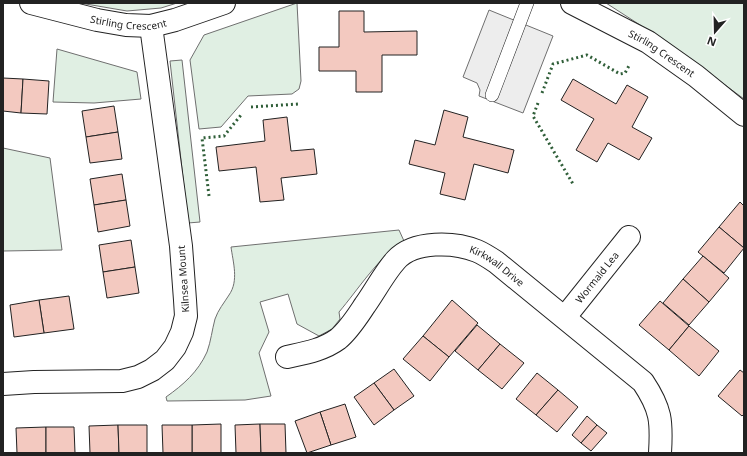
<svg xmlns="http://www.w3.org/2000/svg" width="747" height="456" font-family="'Noto Sans',sans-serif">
	<rect width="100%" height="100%" fill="#fff"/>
	<g fill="#e0efe3" stroke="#6f6f6f">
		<polygon points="80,3 177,3 161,8 127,11"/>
		<polygon points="297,3 301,81 299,89 292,94 248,96 221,127 199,129 190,60 204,35"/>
		<polygon points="606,3 744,3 744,99 671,45"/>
		<polygon points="57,49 137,72 141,99 94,103 53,102"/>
		<polygon points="182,60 200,222 188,223 170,61"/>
		<polygon points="3,148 50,158 62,250 3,251"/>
		<path d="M399 230 404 241C380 255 357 291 339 312L340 319 332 329 319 336 297 324 288 294 260 302 269 332 259 353 271 396 245 400 167 401 166 397C183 385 198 372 207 352 211 341 212 330 215 319 218 310 224 303 229 295 239 281 233 262 231 247Z"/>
	</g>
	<polygon fill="#ededed" stroke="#6f6f6f" points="489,10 553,36 523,113 479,96 480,90 477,83 463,77"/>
	<g fill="#f3c9c0" stroke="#222">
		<polygon points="339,11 364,11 364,32 417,31 417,55 382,55 382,92 356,92 356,71 319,71 319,47 339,47"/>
		<polygon points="3,78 23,79 21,113 3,111"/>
		<polygon points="23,79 49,81 47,114 21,113"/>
		<polygon points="573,79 616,104 627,85 648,97 632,127 652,138 639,160 608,143 597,162 576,150 594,119 561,100"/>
		<polygon points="114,106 118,132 86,137 82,111"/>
		<polygon points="444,110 468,117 463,137 514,150 508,173 474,164 465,200 440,194 445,173 409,164 415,140 435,145"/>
		<polygon points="287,117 291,151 314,149 317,174 281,178 284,200 260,202 256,167 219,171 216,147 265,141 263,120"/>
		<polygon points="118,132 122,159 90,163 86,137"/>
		<polygon points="122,174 126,200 94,205 90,179"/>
		<polygon points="126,200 130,226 98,232 94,205"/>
		<polygon points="740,202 744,206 744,248 719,227"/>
		<polygon points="719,227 744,248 724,273 698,252"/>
		<polygon points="131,240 135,267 103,272 99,245"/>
		<polygon points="703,256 729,278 709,302 683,279"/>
		<polygon points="135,267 139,293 107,298 103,272"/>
		<polygon points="683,279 709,302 689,325 663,303"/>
		<polygon points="69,296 74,329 44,333 39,300"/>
		<polygon points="39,300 44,333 14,337 10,305"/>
		<polygon points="452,300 478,323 449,357 423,336"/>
		<polygon points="660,301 689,326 669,350 639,325"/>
		<polygon points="477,325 500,344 478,370 455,351"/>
		<polygon points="689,326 719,351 699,376 669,350"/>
		<polygon points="423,336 449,357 430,381 403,359"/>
		<polygon points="500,344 524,363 502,389 478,370"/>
		<polygon points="394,369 414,396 394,410 374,383"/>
		<polygon points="740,370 744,373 744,414 742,416 718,396"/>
		<polygon points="537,373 558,390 536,415 516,399"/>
		<polygon points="374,383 394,410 374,425 354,397"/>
		<polygon points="558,390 578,407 557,432 536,415"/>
		<polygon points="345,404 356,437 331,445 320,412"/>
		<polygon points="320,412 331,445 307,453 295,421"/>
		<polygon points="587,416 597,425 581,443 572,435"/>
		<polygon points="221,424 221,453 192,453 192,425"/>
		<polygon points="260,424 261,453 236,453 235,425"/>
		<polygon points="260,424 285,424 286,453 261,453"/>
		<polygon points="118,425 119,453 90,453 89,426"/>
		<polygon points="118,425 147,425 147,453 119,453"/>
		<polygon points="162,425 192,425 192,453 163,453"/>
		<polygon points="597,425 607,433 591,451 581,443"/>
		<polygon points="46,427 46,453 17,453 16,428"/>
		<polygon points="46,427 74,427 75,453 46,453"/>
	</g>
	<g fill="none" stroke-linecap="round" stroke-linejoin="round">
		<defs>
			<polyline id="service" points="492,95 527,3"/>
			<g id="minor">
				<path id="s1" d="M31 3 97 20 126 25 151 26 175 20 224 3"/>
				<path id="s2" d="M572 3 648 42 696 76 744 115"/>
				<path id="s3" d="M565 317 629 237"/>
				<path id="s4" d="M287 357C305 353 323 350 338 339 349 330 357 317 365 305 375 291 385 272 396 260 414 240 455 242 477 251 484 254 490 258 496 262L643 382C661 409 662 421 660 453"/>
				<polyline points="3,384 34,382 122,381 138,377 152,370 165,360 175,347 182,332 186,316 185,300 181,246 151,26"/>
			</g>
		</defs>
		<use href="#service" stroke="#222" stroke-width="14"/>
		<use href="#minor" stroke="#222" stroke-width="24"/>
		<use href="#service" stroke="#fff" stroke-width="13"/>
		<use href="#minor" stroke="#fff" stroke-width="22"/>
		<g stroke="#2f5e38" stroke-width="3" stroke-dasharray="2 3" stroke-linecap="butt">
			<polyline points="542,93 553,64 587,55 620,74 625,73 630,64"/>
			<polyline points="538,103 533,116 573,184"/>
			<polyline points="251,107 298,104"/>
			<polyline points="209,196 202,138 224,136 241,115"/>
		</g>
	</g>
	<g text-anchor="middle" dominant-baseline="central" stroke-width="3" stroke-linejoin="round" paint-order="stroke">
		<g font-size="10" fill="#222" stroke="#fff">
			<text stroke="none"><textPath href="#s1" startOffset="100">Stirling Crescent</textPath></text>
			<text stroke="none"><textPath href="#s2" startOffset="103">Stirling Crescent</textPath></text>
			<text stroke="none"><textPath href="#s4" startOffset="263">Kirkwall Drive</textPath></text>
			<text stroke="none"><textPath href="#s3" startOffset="51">Wormald Lea</textPath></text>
			<text transform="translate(183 279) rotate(-94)">Kilnsea Mount</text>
		</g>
	</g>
	<rect width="747" height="456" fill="none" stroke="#222222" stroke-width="8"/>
	<g transform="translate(715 32) rotate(200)" stroke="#ffffff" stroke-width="3" paint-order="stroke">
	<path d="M0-3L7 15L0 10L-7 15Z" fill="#222222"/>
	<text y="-6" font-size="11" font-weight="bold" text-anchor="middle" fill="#222222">N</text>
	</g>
</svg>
